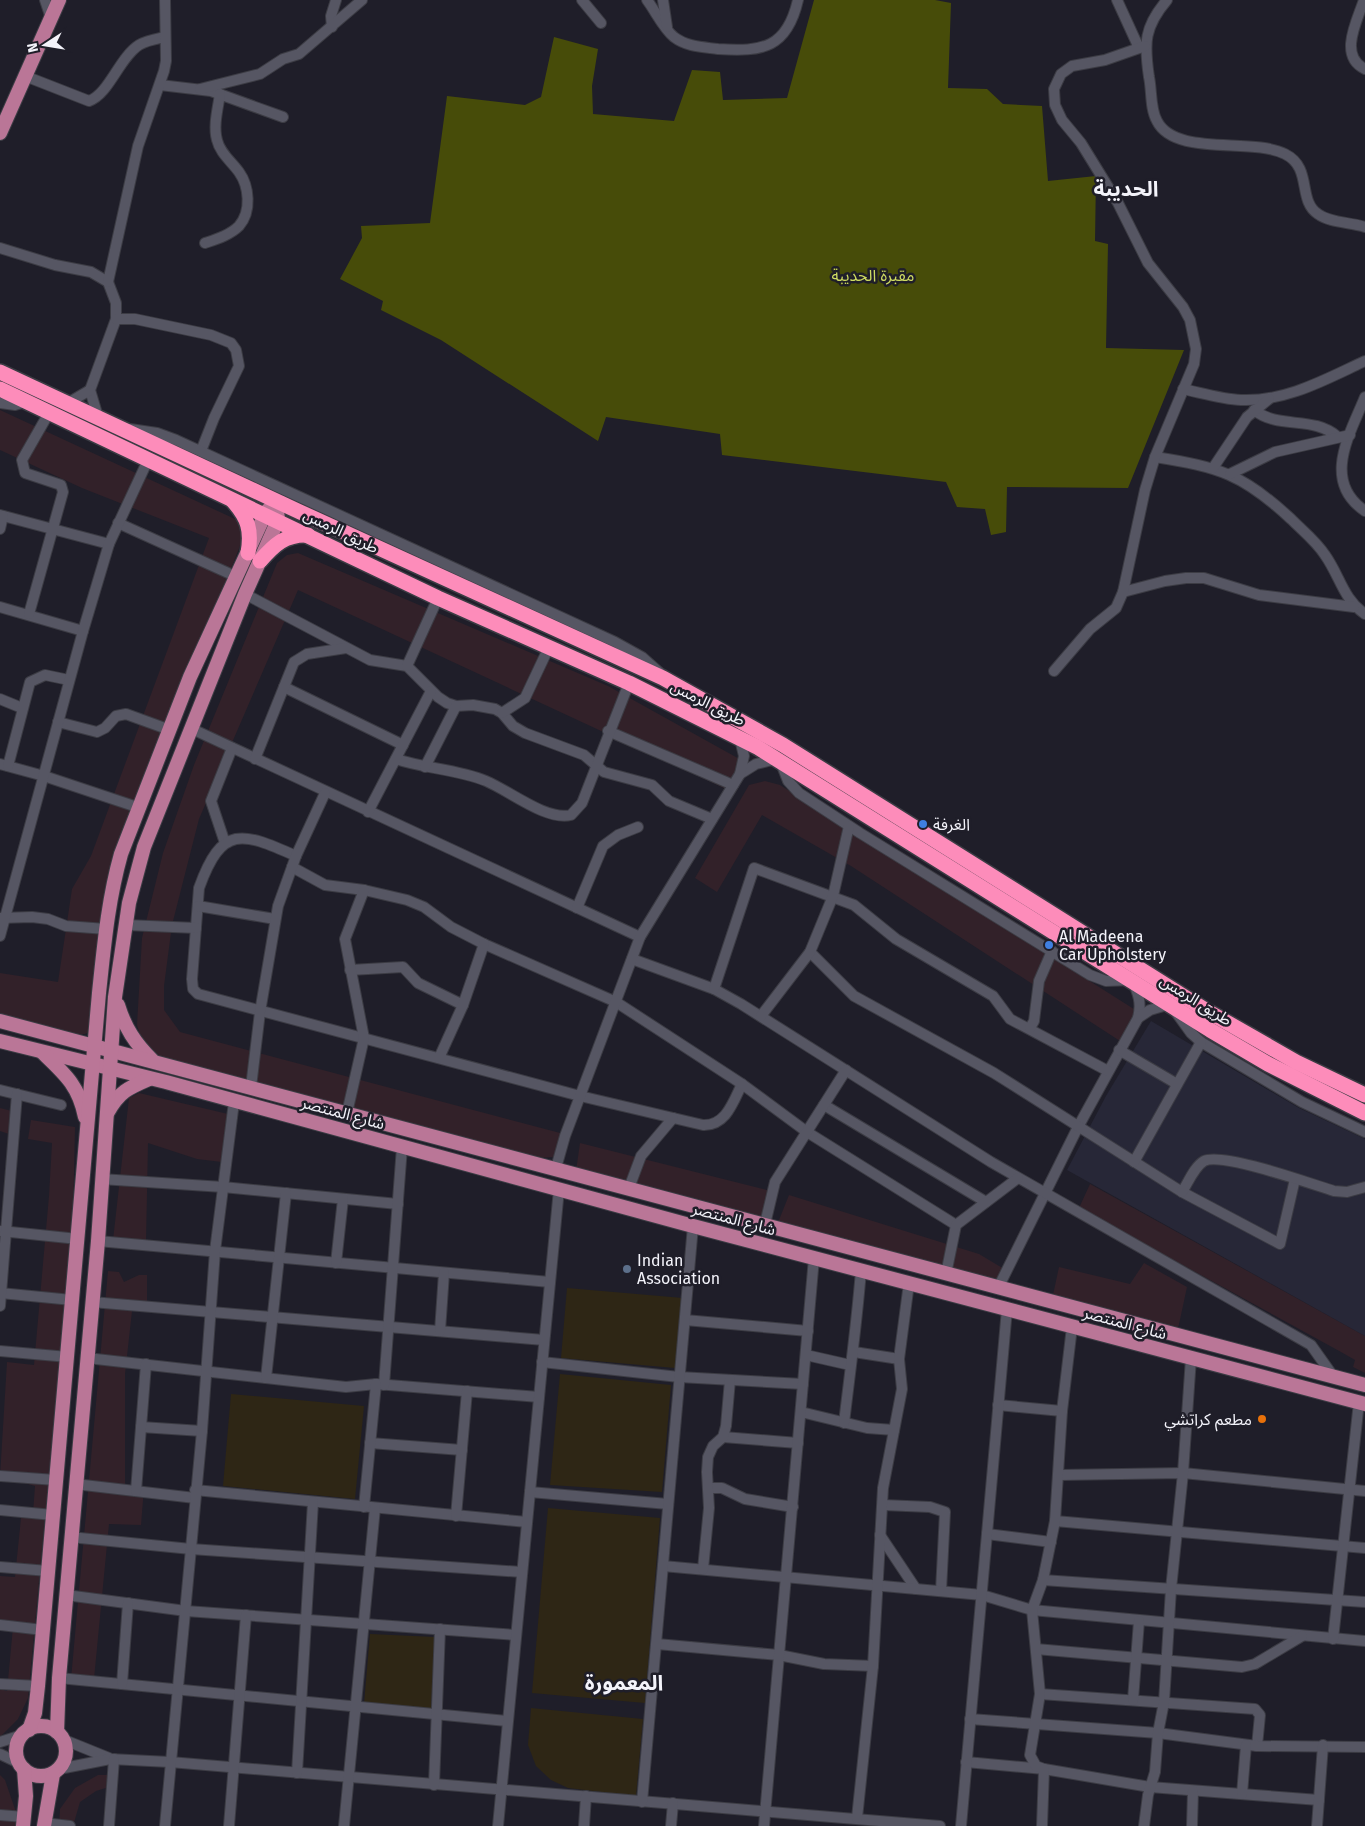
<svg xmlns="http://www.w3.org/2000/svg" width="1365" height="1826" font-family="'Fira Sans','Noto Sans Arabic',sans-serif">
	<rect width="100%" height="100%" fill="#1f1e29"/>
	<g fill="#322129">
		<polygon points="0,410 248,525 117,864 95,1029 85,1034 72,1035 0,1017 0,973 58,982 72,889 91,856 209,538 82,488 0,450"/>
		<polygon points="298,553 608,686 743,761 726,789 298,590 199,819 172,925 164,986 164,1010 180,1032 564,1134 554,1157 538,1158 221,1072 154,1056 142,1041 137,1025 142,938 163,853 194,765 277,563 287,555"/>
		<polygon points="765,781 780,785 1137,1011 1120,1041 851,866 762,815 717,892 695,878 749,785"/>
		<polygon points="139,1093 228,1114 222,1162 197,1159 148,1143 146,1242 113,1240 129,1098"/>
		<polygon points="0,1108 16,1112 12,1135 0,1131"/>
		<polygon points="31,1120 75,1127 73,1218 28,1698 18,1719 0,1737 0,1689 7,1691 13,1627 0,1628 0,1576 15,1577 21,1518 33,1513 35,1486 0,1476 7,1362 34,1365 49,1196 52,1143 28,1139"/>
		<polygon points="580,1143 775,1192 766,1218 576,1171"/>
		<polygon points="1090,1184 1365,1336 1365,1373 1353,1367 1355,1360 1341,1352 1079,1208"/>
		<polygon points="789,1195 979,1254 1009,1272 1000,1284 777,1225"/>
		<polygon points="1144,1263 1187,1287 1178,1329 1053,1295 1059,1267 1130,1284"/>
		<polygon points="108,1271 119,1272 124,1282 139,1275 147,1275 147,1302 133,1302 125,1374 125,1487 144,1488 141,1525 109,1524 94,1679 71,1679"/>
		<polygon points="0,1775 5,1780 17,1815 16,1826 0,1826"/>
		<polygon points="98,1775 112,1775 112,1786 96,1791 80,1802 73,1826 59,1826 60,1809 75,1788"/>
	</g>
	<polygon fill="#272737" points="1151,1021 1299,1108 1365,1139 1365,1336 1067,1170 1106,1096"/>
	<g fill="#2e2615">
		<polygon points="567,1288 683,1298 675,1368 561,1358"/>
		<polygon points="560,1374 671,1385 662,1492 550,1485"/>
		<polygon points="231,1394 364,1406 355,1499 223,1486"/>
		<polygon points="548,1508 660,1518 645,1703 532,1693"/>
		<polygon points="370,1634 435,1637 431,1709 364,1704"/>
		<polygon points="531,1708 643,1719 636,1796 568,1788 551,1780 536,1766 528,1745"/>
	</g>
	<polygon fill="#474c09" points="814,0 935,0 951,3 948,88 987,89 1003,104 1042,106 1048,181 1096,176 1095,241 1108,244 1106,348 1184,350 1128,488 1007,487 1006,532 991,535 985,509 957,507 946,482 722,455 720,434 606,417 598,441 441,340 381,310 383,301 340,279 362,238 361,226 430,223 447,96 525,105 541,97 554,37 598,49 592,86 593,114 674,121 692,70 720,72 723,100 787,98"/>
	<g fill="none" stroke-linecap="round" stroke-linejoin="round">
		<defs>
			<g id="minor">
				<polyline points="45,0 51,18"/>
				<polyline points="582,0 601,23"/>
				<path d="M647 0C656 12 663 28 674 37 687 47 703 47 718 49 763 52 787 48 798 0"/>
				<polyline points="663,0 667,27"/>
				<polyline points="1117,0 1139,48"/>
				<path d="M1167 0C1144 27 1144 43 1149 77 1152 91 1150 109 1157 121 1175 157 1252 137 1285 154 1313 168 1297 200 1318 214 1330 223 1350 222 1365 227"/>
				<path d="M1364 0C1357 21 1338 56 1365 69"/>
				<polyline points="332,27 331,16 336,0"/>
				<path d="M25 76 89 101C109 94 119 58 139 45 147 40 156 39 165 37"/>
				<polyline points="160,85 211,91 283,117"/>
				<polyline points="200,89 260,74 283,59 299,54 362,0"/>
				<path d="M205 243C217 239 230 235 239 226 252 211 249 186 239 172 231 161 220 153 217 140 213 126 218 108 220 94"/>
				<polyline points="0,248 55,265 91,272 108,282 116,303 116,319 90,390 98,417"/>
				<polyline points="108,282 138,146 164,71 166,61 165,0"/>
				<polyline points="116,319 135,319 211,335 231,343 236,350 239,366 214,418 201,451"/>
				<path d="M1183 389C1202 393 1222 399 1241 400 1286 402 1326 379 1365 361"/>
				<path d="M1365 397C1350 434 1321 481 1365 511"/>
				<polyline points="0,403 15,405 28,401"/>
				<polyline points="68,403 90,390"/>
				<path d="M1254 410C1279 430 1313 415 1338 437"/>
				<polyline points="130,429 157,433 176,440 615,642 642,657 660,673"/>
				<path d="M1155 457C1219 467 1243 474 1291 519 1303 531 1316 541 1325 555 1340 576 1343 599 1365 614"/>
				<polyline points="1213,468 1247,417 1269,399"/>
				<polyline points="1230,474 1275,452 1350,435"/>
				<polyline points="0,515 109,544"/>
				<polyline points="118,523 237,577"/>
				<polyline points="0,529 3,516"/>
				<polyline points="1123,592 1165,581 1186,578 1204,578 1259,595 1354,607"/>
				<polyline points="245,594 370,660 407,666 438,697 447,703 456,706 473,705 495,709 502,713 513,726 525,733 584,755 604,772 652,785 669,801 712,819"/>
				<polyline points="0,607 83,631"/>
				<polyline points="29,614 63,492 61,485 25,473 22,460 50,411"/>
				<polyline points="407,666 438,598"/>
				<polyline points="1054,671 1090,629 1116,608 1123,592 1145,490 1155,457 1194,364 1196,349 1190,320 1183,307 1148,263 1118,203 1081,143 1062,120 1055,105 1054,89 1061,74 1072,66 1105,60 1145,46"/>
				<polyline points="284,687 403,745"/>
				<polyline points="0,699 22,708"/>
				<polyline points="502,713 525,698 549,647"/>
				<polyline points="58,722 97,732 105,728 116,716 126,714 170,730"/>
				<polyline points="190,728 640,937"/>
				<polyline points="608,731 733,785"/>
				<polyline points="255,759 294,662 307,654 346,648"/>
				<path d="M396 759C426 769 457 769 486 781 510 791 546 821 571 815L582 803 629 683"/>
				<path d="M781 763 788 781 799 793 860 833 1090 975 1106 981 1132 980C1138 993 1142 1003 1138 1018L1078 1127 998 1288"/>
				<polyline points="0,764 44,776 140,808"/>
				<polyline points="8,766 30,682 45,675 69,680"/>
				<polyline points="425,767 456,706"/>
				<polyline points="740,774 756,764 776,759"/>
				<polyline points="368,812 431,691"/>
				<polyline points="225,843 211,801 232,748"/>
				<path d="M296 856C242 832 222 824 199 888L192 979 193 989 198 994 580 1096 703 1125C726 1126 733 1102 742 1084"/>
				<polyline points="292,867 325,885 364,890 407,900 424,907 451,927 484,944 616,1002 742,1084 807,1132 956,1225"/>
				<polyline points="198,906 275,919"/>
				<polyline points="577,908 603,846 618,835 638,827"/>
				<polyline points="0,918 32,917 48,919 66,926 106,929"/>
				<polyline points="126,925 196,928"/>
				<polyline points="0,936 83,631 109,544 148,460"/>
				<polyline points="810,952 854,996 994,1073 1182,1192 1280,1244 1295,1179"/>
				<polyline points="632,959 714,989 741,1004 991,1162 1311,1345 1333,1376"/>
				<polyline points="350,970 403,967 418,983 463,1005"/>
				<polyline points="714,989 754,868 854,905 896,939 993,996 1010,1019 1108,1071"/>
				<polyline points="761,1016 810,952 833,896 849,826"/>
				<polyline points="1138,1018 1150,1010 1170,1004 1191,1033 1201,1042 1302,1102 1365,1132"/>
				<polyline points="1030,1028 1034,1021 1039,981 1052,951"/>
				<polyline points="1119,1050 1177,1084"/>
				<polyline points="439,1058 463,1005 484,944"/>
				<polyline points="251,1087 260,1012 278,906 296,856 325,793"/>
				<polyline points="0,1090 61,1105"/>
				<polyline points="824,1105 986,1202"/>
				<polyline points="347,1113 364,1038 345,939 364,890"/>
				<polyline points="1134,1162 1201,1042"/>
				<polyline points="556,1168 565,1136 640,937 740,774 744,756 740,739"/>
				<polyline points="101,1179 223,1187 398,1204"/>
				<polyline points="629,1188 641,1156 673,1118"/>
				<path d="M1182 1192C1188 1183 1194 1167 1204 1161 1223 1152 1311 1184 1334 1191L1347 1192 1365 1187"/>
				<polyline points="765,1224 775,1182 846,1070"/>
				<polyline points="1,1231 78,1239"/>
				<polyline points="98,1241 550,1282"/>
				<polyline points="336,1263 343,1199"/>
				<polyline points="946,1274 956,1225 1018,1178"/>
				<polyline points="0,1293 72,1300"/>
				<polyline points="92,1302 544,1340"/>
				<polyline points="0,1306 17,1094"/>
				<polyline points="685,1320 808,1331"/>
				<polyline points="440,1331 444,1273"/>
				<polyline points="0,1351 68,1357"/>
				<polyline points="854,1352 899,1359"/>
				<polyline points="806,1355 850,1365"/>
				<polyline points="87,1358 346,1387 376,1384 539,1397"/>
				<polyline points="542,1362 679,1377 803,1384"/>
				<polyline points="266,1378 286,1193"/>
				<polyline points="384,1385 402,1147"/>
				<polyline points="998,1405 1062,1411"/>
				<polyline points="801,1412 867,1428 894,1430"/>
				<path d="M844 1423C850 1372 857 1322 861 1270"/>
				<polyline points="141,1427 202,1431"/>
				<polyline points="723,1437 798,1443"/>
				<polyline points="370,1443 462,1450"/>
				<polyline points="1059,1475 1183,1473 1365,1491"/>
				<polyline points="0,1476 56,1480"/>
				<polyline points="75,1484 195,1498"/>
				<polyline points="708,1488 722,1488 745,1499 793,1507"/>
				<polyline points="195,1490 527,1522"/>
				<polyline points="136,1491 146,1364"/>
				<polyline points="530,1492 668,1504"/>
				<polyline points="883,1505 930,1507 945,1512 941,1591"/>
				<polyline points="364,1507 376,1384"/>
				<polyline points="0,1510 53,1515"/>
				<polyline points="456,1516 467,1391"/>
				<polyline points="1055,1521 1365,1548"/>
				<polyline points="987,1534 1051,1542"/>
				<polyline points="880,1535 916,1589"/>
				<polyline points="70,1537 191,1549 522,1572"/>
				<polyline points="663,1566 982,1595 1032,1610 1365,1641"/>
				<polyline points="0,1567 48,1571"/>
				<polyline points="703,1569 709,1508 707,1472 708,1457 713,1446 723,1437 726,1426 730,1380"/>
				<polyline points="1043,1580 1365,1602"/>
				<polyline points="66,1595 186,1611 516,1635"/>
				<polyline points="0,1625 43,1630"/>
				<polyline points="1333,1639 1359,1402"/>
				<polyline points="657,1644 779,1655 824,1664 873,1666"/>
				<polyline points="1036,1649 1242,1667 1255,1664 1302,1636"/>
				<polyline points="59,1678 507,1721"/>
				<polyline points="0,1684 38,1686"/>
				<polyline points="122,1684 128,1603"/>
				<polyline points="1040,1694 1255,1709 1260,1715 1257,1746"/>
				<polyline points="1133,1700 1139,1621"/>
				<polyline points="970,1719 1158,1733 1257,1746 1365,1747"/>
				<polyline points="62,1739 109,1758"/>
				<polyline points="0,1742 22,1735"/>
				<polyline points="0,1754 19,1763"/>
				<polyline points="966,1762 1044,1769 1150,1787 1319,1800"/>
				<polyline points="59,1769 110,1759 170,1762 940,1826"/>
				<polyline points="297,1773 313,1502"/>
				<polyline points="434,1785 440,1629"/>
				<polyline points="1242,1794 1246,1745"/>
				<polyline points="642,1802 693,1226"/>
				<polyline points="0,1815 24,1817"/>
				<polyline points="857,1818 873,1666 883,1488 902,1389 899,1359 909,1283"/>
				<polyline points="44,1823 70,1826"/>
				<polyline points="109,1826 114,1759"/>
				<polyline points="165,1826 202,1431 215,1251 234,1102"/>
				<polyline points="229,1826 246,1615"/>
				<polyline points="344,1826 375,1508"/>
				<polyline points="498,1826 559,1189"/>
				<polyline points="584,1826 586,1796"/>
				<polyline points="671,1826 673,1803"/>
				<polyline points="764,1826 814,1258"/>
				<polyline points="961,1826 1007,1309"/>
				<polyline points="1042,1826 1044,1769 1036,1766 1030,1755 1040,1694 1032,1610 1043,1580 1055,1521 1062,1411 1072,1327"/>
				<polyline points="1144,1826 1148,1795 1155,1772 1158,1733 1164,1702 1171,1589 1183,1473 1191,1358"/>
				<polyline points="1192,1826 1193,1791"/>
				<polyline points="1317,1826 1323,1745"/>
			</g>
			<g id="major">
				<polyline points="0,133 59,0"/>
				<path d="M118 1005C125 1028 135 1043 152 1060"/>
				<polyline points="0,1021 1365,1385"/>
				<polyline points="0,1041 166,1082 693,1226 1365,1404"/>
				<path d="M43 1053C65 1074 79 1086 85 1117"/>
				<path d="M108 1112C119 1092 128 1088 149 1079"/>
				<circle cx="41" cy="1751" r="25"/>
				<path d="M29 1730 35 1713 38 1686 99 993C104 946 108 900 121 854L190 677 266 512 271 507 281 503"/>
				<polyline points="57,1732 59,1678 98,1241 115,997 129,903 144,847 245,594 278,520 277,510"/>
				<polyline points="23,1826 26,1796 24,1769"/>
				<polyline points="44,1826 53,1774"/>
			</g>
			<g id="highway">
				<polyline points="0,372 300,512 663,678 783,745 1207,1011 1296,1062 1365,1095"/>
				<polyline points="0,389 438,598 629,683 757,747 1210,1030 1268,1064 1365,1113"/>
				<path d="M233 501C248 518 252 530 248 553"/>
				<path d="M260 561C274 545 285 534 308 535"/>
			</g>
		</defs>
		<use href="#minor" stroke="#3c3c44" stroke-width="12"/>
		<use href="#major" stroke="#3c3c44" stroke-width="16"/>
		<use href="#highway" stroke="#3c3c44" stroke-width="18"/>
		<use href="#minor" stroke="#565663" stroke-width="10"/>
		<use href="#major" stroke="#ba7697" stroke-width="14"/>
		<use href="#highway" stroke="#fd8cba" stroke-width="15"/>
	</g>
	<g fill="#3f7fe0" stroke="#1f1e29" stroke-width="2">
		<circle cx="923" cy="824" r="5"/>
		<circle cx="1049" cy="945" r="5"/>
	</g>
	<circle fill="#5c6f8a" stroke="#1f1e29" stroke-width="2" cx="627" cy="1269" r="5"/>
	<circle fill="#e8710a" stroke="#1f1e29" stroke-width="2" cx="1262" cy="1419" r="5"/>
	<g text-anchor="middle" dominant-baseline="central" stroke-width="5" stroke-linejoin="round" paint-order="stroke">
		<g font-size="16" fill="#cedb62" stroke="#1f1e29">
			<text x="873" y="275">مقبرة الحديبة</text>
		</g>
		<g font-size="16" fill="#f3f3fa" stroke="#1f1e29">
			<text transform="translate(341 531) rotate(26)">طريق الرمس</text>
			<text transform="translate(708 703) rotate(27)">طريق الرمس</text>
			<text transform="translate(1196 1000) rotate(32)">طريق الرمس</text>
			<text transform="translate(343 1113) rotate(15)">شارع المنتصر</text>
			<text transform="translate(734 1219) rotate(15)">شارع المنتصر</text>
			<text transform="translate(1125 1323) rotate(15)">شارع المنتصر</text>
		</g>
		<g font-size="16" fill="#f3f3fa" stroke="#1f1e29" text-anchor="start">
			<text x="933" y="824">الغرفة</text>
			<text x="1059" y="936">Al Madeena<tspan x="1059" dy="18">Car Upholstery</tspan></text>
			<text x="637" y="1260">Indian<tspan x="637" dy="18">Association</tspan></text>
			<text x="1252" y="1419" text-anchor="end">مطعم كراتشي</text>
		</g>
		<g font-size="21" font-weight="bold" fill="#f3f3fa" stroke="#1f1e29">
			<text x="1126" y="189">الحديبة</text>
			<text x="624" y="1683">المعمورة</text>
		</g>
	</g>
	<g transform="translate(45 45) rotate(258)" stroke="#1f1e29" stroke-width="4" paint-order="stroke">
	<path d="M0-4L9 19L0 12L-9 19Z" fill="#f3f3fa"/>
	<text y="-8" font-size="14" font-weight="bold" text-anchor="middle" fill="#f3f3fa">N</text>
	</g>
</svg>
